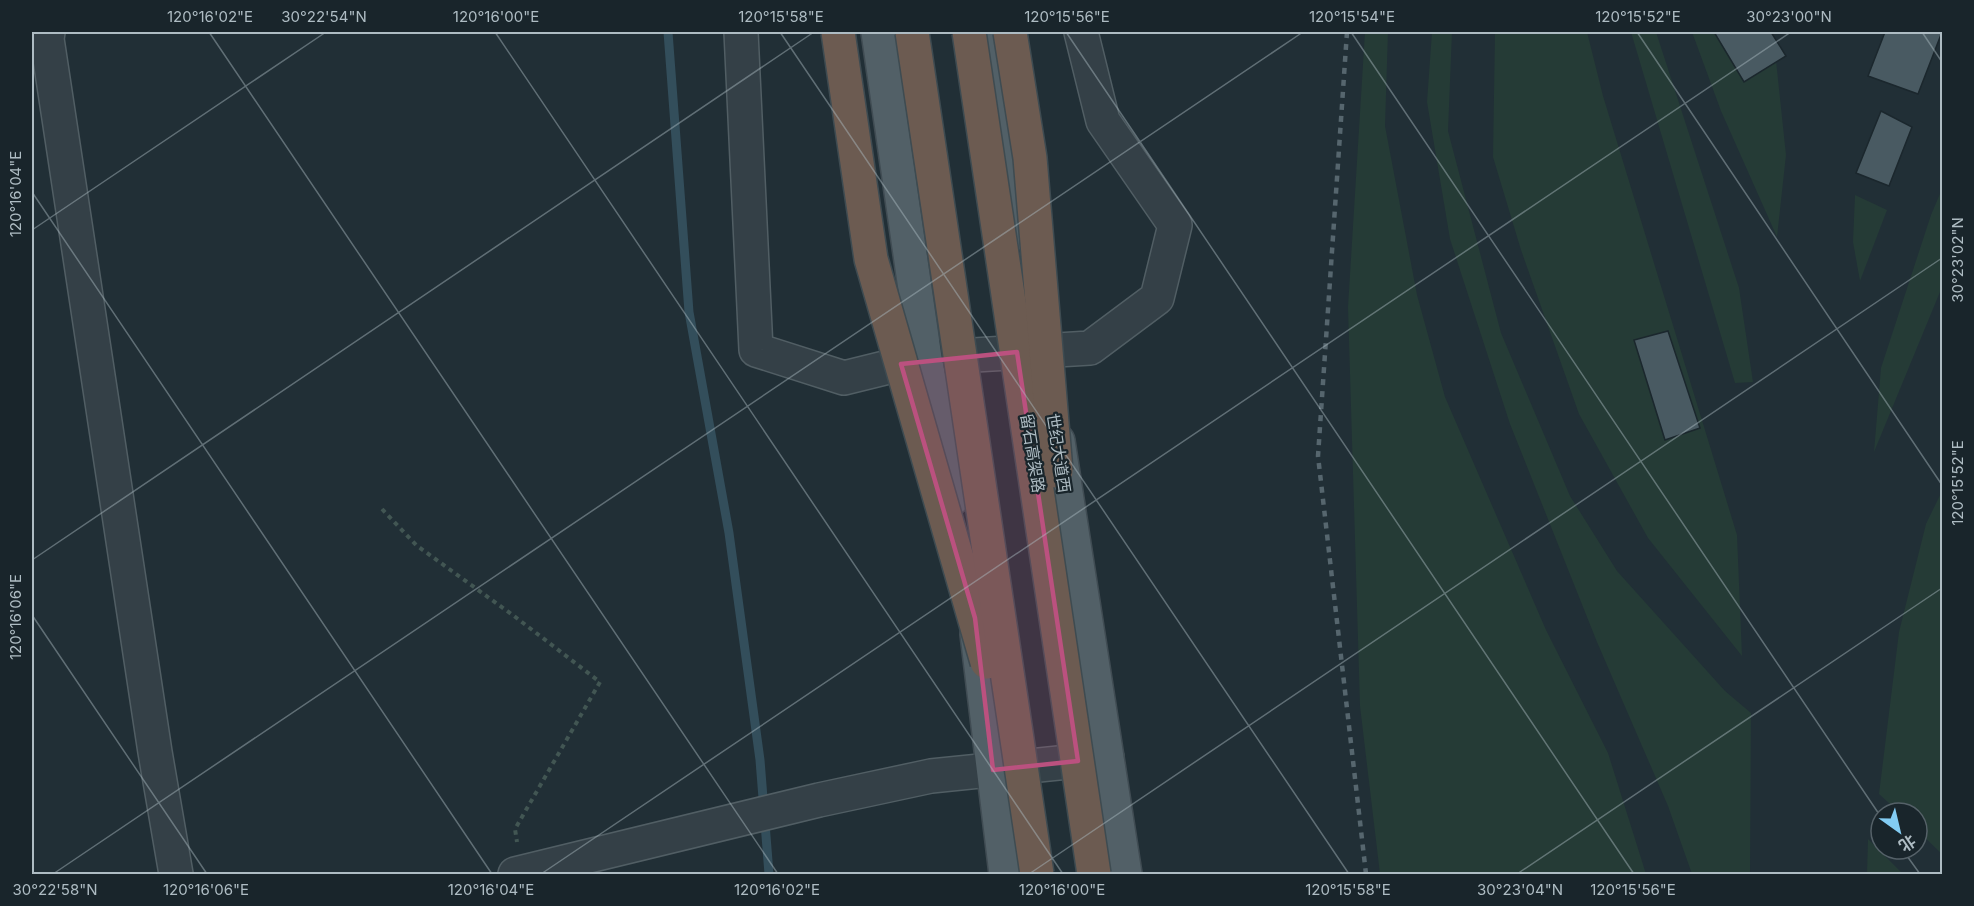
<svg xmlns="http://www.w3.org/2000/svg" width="1974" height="906" font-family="Inter,'Noto Sans SC',sans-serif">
	<rect width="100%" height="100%" fill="#212f36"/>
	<g fill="#253b36">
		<polygon points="1365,32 1388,32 1385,126 1417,295 1445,397 1546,630 1608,753 1646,874 1380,874 1360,706 1348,307"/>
		<polygon points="1432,32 1452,32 1448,131 1501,333 1570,496 1617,571 1725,691 1751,713 1750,874 1692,874 1668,806 1597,642 1510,424 1450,239 1427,102"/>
		<polygon points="1495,32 1587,32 1603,96 1737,535 1742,656 1648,538 1579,414 1521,250 1493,157"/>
		<polygon points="1631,32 1656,32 1739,288 1753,382 1735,383"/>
		<polygon points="1692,32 1773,32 1786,155 1777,237 1721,111"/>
		<polygon points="1942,189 1942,287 1874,452 1881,368 1931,215"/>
		<polygon points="1855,195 1887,210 1860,281 1853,242"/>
		<polygon points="1942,491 1942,854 1917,830 1917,813 1900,813 1879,794 1899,632 1926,524"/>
		<polygon points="1868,839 1903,874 1867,874"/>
	</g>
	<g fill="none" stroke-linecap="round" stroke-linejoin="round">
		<polyline stroke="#334e5b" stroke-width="9" points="668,32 689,312 729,533 760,760 769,874"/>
	</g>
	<g fill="#495a62" stroke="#1b272d" stroke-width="1.5">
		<polygon points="1714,32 1771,32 1786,56 1744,82"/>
		<polygon points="1885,32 1942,32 1918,94 1868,76"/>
		<polygon points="1881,111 1912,127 1889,186 1856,173"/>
		<polygon points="1668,331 1700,428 1665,440 1634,340"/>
	</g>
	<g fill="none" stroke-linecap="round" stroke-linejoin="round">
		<defs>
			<g id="minor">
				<polyline points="48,32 47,39 155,752 176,874"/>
				<polyline points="741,32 756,350 844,378 925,358 1090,348 1157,298 1175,225 1103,121 1081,32"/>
				<polyline points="515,874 819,800 931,776 1107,758"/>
			</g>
			<g id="major">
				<polyline points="878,32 925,358 953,498"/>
				<polyline points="989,32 1023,233"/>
				<polyline points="1058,441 1125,874"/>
				<polyline points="977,634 1006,874"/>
			</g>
		</defs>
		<use href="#minor" stroke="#515e64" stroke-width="36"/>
		<use href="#major" stroke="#404c53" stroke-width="36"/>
		<polyline stroke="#425653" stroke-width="4" stroke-dasharray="4.5 4.5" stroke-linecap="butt" points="382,509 416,545 514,616 600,682 515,829 517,842"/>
		<use href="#minor" stroke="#344047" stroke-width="33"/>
		<use href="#major" stroke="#526067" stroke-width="33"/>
		<polyline stroke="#56666e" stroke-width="4.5" stroke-dasharray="6 6" stroke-linecap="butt" points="1347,32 1318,456 1366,874"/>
		<defs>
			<g id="highway-bridge">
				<polyline points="838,32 871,259 987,662"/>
				<polyline points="912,32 1037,874"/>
				<polyline points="969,32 1094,874"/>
				<polyline points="1010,32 1030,158 1056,471"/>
			</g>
		</defs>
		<use href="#highway-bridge" stroke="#3e4b51" stroke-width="36" stroke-linecap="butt"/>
		<use href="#highway-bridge" stroke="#6c5b51" stroke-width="33"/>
	</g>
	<path fill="#bb517f" fill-opacity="0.2" stroke="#bb517f" stroke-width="4.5" stroke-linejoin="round" d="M1017 352 1078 761 993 770 975 618 901 364Z"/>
	<path fill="none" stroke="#aebcc3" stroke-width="1.5" stroke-opacity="0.45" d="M209 32 778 874M495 32 1063 874M780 32 1349 874M1066 32 1634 874M1351 32 1881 817M1637 32 1942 485M1922 32 1942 62M32 192 492 874M32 230 326 32M32 560 814 32M32 615 207 874M1902 849 1920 874M53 874 1303 32M541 874 1791 32M1029 874 1942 258M1517 874 1942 588"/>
	<g text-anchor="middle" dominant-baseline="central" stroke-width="4.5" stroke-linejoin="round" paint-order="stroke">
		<g font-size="16" fill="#aebcc3" stroke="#19252b">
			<text transform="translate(1033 453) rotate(81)">留石高架路</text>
			<text transform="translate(1059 453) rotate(81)">世纪大道西</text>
		</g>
	</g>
	<rect width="1974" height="906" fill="none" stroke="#19252b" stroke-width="66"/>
	<g transform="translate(1899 831) rotate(146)"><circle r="28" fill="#19252b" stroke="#556168" stroke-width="1.5"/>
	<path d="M0-4.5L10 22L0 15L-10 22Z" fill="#83ccf3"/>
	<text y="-9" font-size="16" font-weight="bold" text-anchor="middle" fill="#aebcc3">北</text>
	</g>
	<rect x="33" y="33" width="1908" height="840" fill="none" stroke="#aebcc3" stroke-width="2"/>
	<g font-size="15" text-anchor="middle" fill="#aebcc3">
		<text x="210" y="22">120°16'02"E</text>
		<text x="324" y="22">30°22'54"N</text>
		<text x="496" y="22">120°16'00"E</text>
		<text x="781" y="22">120°15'58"E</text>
		<text x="1067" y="22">120°15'56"E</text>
		<text x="1352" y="22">120°15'54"E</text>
		<text x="1638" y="22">120°15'52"E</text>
		<text x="1789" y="22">30°23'00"N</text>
		<text transform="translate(16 194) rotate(-90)" y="5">120°16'04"E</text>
		<text transform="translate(1958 260) rotate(-90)" y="5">30°23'02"N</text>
		<text transform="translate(1958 483) rotate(-90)" y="5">120°15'52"E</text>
		<text transform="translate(16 617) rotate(-90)" y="5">120°16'06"E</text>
		<text x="55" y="895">30°22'58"N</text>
		<text x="206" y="895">120°16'06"E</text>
		<text x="491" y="895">120°16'04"E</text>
		<text x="777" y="895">120°16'02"E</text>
		<text x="1062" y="895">120°16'00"E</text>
		<text x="1348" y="895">120°15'58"E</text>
		<text x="1520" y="895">30°23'04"N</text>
		<text x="1633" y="895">120°15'56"E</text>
	</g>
</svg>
